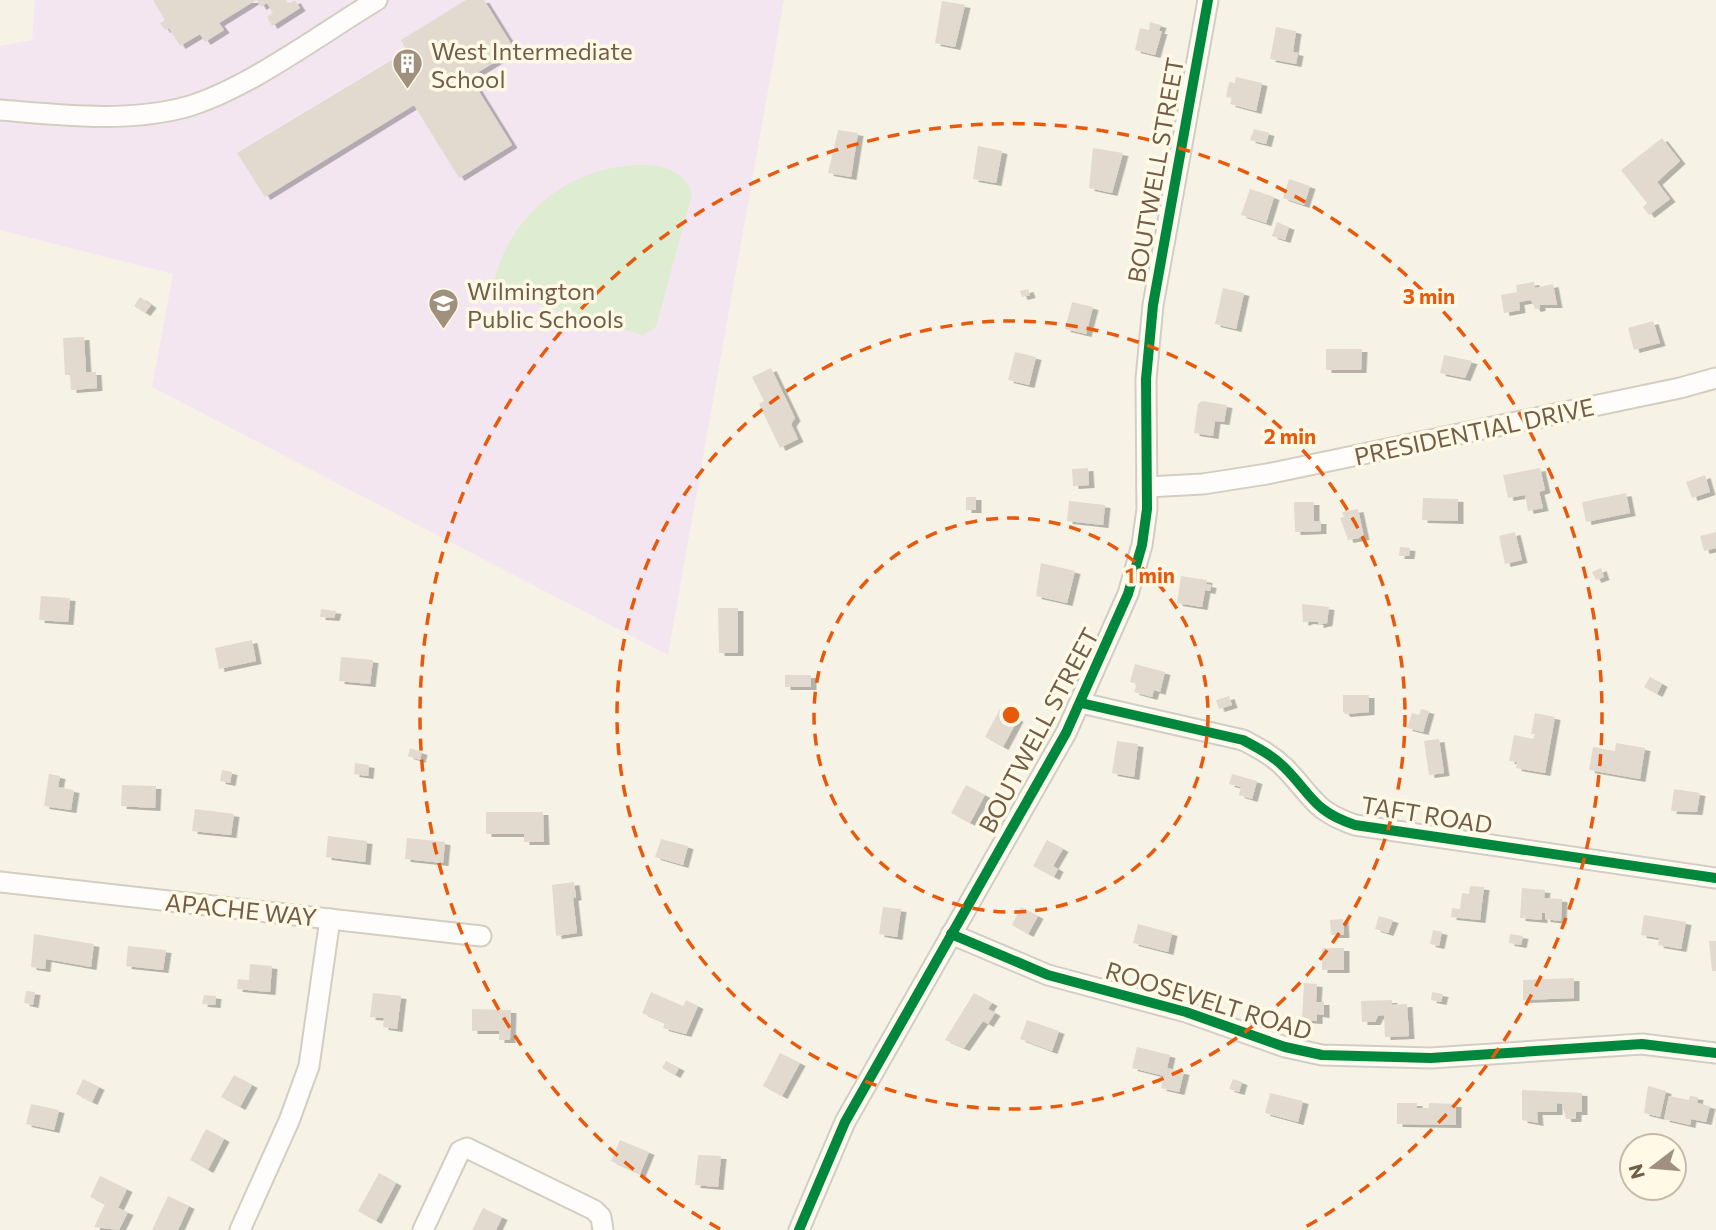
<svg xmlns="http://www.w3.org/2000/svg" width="1716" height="1230" font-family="Commissioner,sans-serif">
	<defs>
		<filter id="shadow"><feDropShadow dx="5.5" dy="3" stdDeviation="0" flood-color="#0004"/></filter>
	</defs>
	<rect width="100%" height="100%" fill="#f6f2e6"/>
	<polygon fill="#f4e6f0" points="35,0 784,0 668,655 152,387 173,274 0,230 0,46 32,40"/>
	<path fill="#deedd1" d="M641 165C663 165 685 171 692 194L656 327 643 335 492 291C505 218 566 166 641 165Z"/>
	<g fill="#e2dace" filter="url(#shadow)">
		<polygon points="153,0 256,0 219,23 224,30 205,42 200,34 180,46 169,28 165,30 160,23 165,20"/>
		<polygon points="257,0 286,0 288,4 295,0 300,8 272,26 267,17 273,13 267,3 261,7"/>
		<polygon points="466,0 484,0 515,50 470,77 512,145 459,178 414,105 265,197 237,153 407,51 401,40"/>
		<polygon points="942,1 965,5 955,47 935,43"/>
		<polygon points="1150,22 1161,25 1159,31 1162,31 1155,55 1135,50 1140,28 1149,30"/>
		<polygon points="1276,27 1296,31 1293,52 1298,53 1296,64 1270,59"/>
		<polygon points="1236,77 1262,83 1256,111 1230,104 1232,98 1226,97 1229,82 1235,83"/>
		<polygon points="1254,129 1269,133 1266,144 1250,140"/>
		<polygon points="838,130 858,133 851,177 828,173"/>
		<polygon points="1662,138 1680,161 1657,182 1670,199 1649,215 1643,207 1647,203 1621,170"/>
		<polygon points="978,146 1002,151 996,183 973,179"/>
		<polygon points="1093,148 1123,153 1112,193 1089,188"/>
		<polygon points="1289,179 1310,186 1304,205 1283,198"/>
		<polygon points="1250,189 1274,197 1266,223 1241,215"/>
		<polygon points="1277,222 1289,227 1285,240 1272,236"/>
		<polygon points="1534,282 1535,288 1553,284 1557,305 1540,305 1540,308 1535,309 1531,300 1519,302 1520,310 1504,313 1501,295 1517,292 1516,285"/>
		<polygon points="1223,288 1244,293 1236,329 1215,324"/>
		<polygon points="1028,289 1030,295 1022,297 1020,291"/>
		<polygon points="140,297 151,305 145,313 134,306"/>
		<polygon points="1072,302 1093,307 1086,334 1065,329"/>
		<polygon points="1653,321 1660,343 1634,350 1628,328"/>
		<polygon points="84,337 86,372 96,372 97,388 71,390 70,375 65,375 63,338"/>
		<polygon points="1326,349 1362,349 1361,370 1326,370"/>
		<polygon points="1015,352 1036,357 1029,385 1008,380"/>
		<polygon points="1444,355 1472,361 1465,378 1440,373"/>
		<polygon points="771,368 795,418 791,424 798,439 780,448 759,404 764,401 752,377"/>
		<polygon points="1202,401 1227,405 1224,422 1215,421 1213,436 1194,433 1198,404"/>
		<polygon points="1088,468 1089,485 1073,486 1072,469"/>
		<polygon points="1540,468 1545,490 1539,492 1543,508 1528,511 1525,495 1508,498 1503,475"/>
		<polygon points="1705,475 1710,492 1692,498 1686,482"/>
		<polygon points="1626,493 1630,513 1586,522 1582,502"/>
		<rect x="966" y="497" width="10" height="13"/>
		<polygon points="1423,498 1458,499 1458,521 1422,520"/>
		<polygon points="1069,501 1105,505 1103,525 1067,521"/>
		<polygon points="1294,502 1314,502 1314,521 1321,521 1321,531 1295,532"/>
		<polygon points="1358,509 1364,537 1348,540 1340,518 1344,517 1342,512"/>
		<polygon points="1515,532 1522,560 1505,564 1499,536"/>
		<polygon points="1716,532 1716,548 1704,551 1700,536"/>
		<polygon points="1400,547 1410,548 1409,556 1399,556"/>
		<polygon points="1041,563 1075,571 1067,603 1036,596"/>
		<polygon points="1601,568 1604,577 1596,580 1592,572"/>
		<polygon points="1181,576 1207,580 1206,584 1211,585 1210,591 1205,590 1202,607 1177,603"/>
		<polygon points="41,596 70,598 68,622 39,620"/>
		<polygon points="1302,604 1329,607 1327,623 1318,625 1318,622 1308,621 1303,623"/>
		<polygon points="718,608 738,608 738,653 719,653"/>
		<polygon points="321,609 336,611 334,618 320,617"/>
		<polygon points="252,640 256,661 219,669 215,648"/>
		<polygon points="341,657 373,660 370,684 339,681"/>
		<polygon points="1135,664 1165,672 1160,692 1154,690 1152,697 1134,692 1137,684 1130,682"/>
		<rect x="785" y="675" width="26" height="12"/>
		<polygon points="1650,677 1662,684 1657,694 1644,687"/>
		<polygon points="1343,695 1369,695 1369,712 1345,714 1343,711"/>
		<polygon points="1229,696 1232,705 1219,709 1216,700"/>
		<polygon points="1000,709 1018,719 1003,747 985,737"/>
		<polygon points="1421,709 1429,711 1423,732 1407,728 1412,713 1419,715"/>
		<polygon points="1535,713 1555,717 1545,773 1516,768 1517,762 1509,761 1514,735 1533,739 1535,734 1531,734"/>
		<polygon points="1439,739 1444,773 1429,775 1424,741"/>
		<polygon points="1117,741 1138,744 1134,777 1112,773"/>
		<polygon points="1616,743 1645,748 1640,779 1589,770 1593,747 1615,751"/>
		<polygon points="410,748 422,752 420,760 408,756"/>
		<polygon points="355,763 369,765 368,776 354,774"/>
		<polygon points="222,770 232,772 230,783 220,781"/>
		<polygon points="49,774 60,776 58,787 74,790 71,810 44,806"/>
		<polygon points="1232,774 1257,781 1252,799 1239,795 1241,787 1229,784"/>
		<polygon points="122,785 156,786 155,808 121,806"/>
		<polygon points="966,785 985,795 970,823 951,813"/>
		<polygon points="1674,789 1700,793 1697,812 1671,811"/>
		<polygon points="195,809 234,814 231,835 192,831"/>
		<polygon points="486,812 543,812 544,842 524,842 524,834 486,834"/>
		<polygon points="328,836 367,841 365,862 326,857"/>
		<polygon points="407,838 445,842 443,863 405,859"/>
		<polygon points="661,839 688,846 683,865 655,857"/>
		<polygon points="1047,840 1063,849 1053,866 1058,869 1054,877 1033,866"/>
		<polygon points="574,882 576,897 573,898 577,933 556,936 552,885"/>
		<polygon points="1470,886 1484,887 1480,920 1451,917 1452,908 1460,909 1462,893 1469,894"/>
		<polygon points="1522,888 1545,890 1544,898 1562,899 1561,921 1545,919 1545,913 1542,913 1542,920 1520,918"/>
		<polygon points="883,907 901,909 897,937 879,934"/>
		<polygon points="1021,907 1038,916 1028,934 1012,925"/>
		<polygon points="1644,915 1686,922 1681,949 1658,945 1659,938 1641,935"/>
		<polygon points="1379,916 1393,920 1388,933 1375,929"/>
		<polygon points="1343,919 1344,935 1331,935 1330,920"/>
		<polygon points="1138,924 1172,933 1168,952 1133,943"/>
		<polygon points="1433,930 1442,932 1439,946 1430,944"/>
		<polygon points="34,934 94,944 91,967 46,959 45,969 31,967"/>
		<polygon points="1510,934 1523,936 1521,945 1509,943"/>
		<polygon points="1709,941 1716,941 1716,971 1712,971"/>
		<polygon points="128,946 166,950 163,970 126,966"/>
		<rect x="1322" y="948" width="22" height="22"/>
		<polygon points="250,964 272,966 270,992 237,989 238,979 249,980"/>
		<polygon points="1574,978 1574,998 1523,1000 1523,980"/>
		<polygon points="1304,983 1317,984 1316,1002 1324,1002 1324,1015 1317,1014 1317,1021 1302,1020"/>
		<polygon points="26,991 35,992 33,1005 24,1003"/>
		<polygon points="651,992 683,1006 686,1000 698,1006 686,1034 663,1028 665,1023 642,1013"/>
		<polygon points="1432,992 1443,994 1441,1002 1431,1000"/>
		<polygon points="373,993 401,996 397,1029 383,1027 384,1018 370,1017"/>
		<polygon points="974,993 992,1003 988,1009 995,1013 988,1024 983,1021 964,1048 945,1040"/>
		<polygon points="204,995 216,996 215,1005 202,1004"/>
		<polygon points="1392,1000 1392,1005 1407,1004 1409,1036 1385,1037 1384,1015 1378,1016 1375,1022 1362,1022 1361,1001"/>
		<polygon points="472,1009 511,1010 510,1040 499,1040 499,1031 472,1031"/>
		<polygon points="1027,1020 1059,1031 1052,1051 1020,1039"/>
		<polygon points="1137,1047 1170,1055 1167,1068 1184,1072 1179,1092 1161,1088 1164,1076 1132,1068"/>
		<polygon points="780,1053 800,1063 782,1096 763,1086"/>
		<polygon points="666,1061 679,1068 675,1075 662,1068"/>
		<polygon points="234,1075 252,1085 240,1107 221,1097"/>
		<polygon points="83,1079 99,1087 92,1102 76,1094"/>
		<polygon points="1233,1079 1242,1082 1239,1092 1229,1089"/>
		<polygon points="1648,1086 1666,1091 1660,1117 1644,1113"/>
		<polygon points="1522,1090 1582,1093 1582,1112 1576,1112 1576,1119 1566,1119 1562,1104 1557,1103 1557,1112 1537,1112 1538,1123 1522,1120"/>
		<polygon points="1270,1093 1303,1101 1298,1122 1265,1113"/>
		<polygon points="1669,1096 1689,1100 1690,1096 1698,1097 1697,1103 1710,1106 1706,1122 1691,1119 1690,1125 1664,1119"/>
		<polygon points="1397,1103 1417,1103 1417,1108 1429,1108 1429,1103 1456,1104 1456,1125 1397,1124"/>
		<polygon points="31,1104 59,1110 54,1130 26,1124"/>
		<polygon points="206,1129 224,1139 208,1170 190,1160"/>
		<polygon points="620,1140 649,1152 640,1174 611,1161"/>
		<polygon points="698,1155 721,1156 718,1187 695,1185"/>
		<polygon points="379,1173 396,1183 376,1221 358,1211"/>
		<polygon points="100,1176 127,1189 118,1208 128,1212 119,1230 94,1227 105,1204 90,1197"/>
		<polygon points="168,1196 189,1206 178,1230 152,1230"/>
		<polygon points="483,1208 502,1217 496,1230 472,1230"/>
	</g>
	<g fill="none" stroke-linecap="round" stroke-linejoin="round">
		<defs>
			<g id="minor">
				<path d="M0 110C61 115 127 123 186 107 246 90 322 33 377 0"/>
				<polyline points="1147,487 1203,484 1267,474 1680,388 1716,378"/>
				<path d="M1081 703 1243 740C1258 748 1272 755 1284 767 1312 795 1313 811 1355 825L1716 878"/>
				<polyline points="0,882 481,936"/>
				<polyline points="951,934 1048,975 1186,1012 1285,1047 1322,1055 1431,1058 1642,1044 1716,1053"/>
				<polyline points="240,1230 289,1121 309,1066 330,919"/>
				<polyline points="423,1230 460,1151 467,1148 594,1210 601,1217 603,1230"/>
				<polyline points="799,1230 845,1122 1066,733 1128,594 1142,545 1147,509 1146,379 1153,305 1208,0"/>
			</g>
		</defs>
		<use href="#minor" stroke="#d4cdc1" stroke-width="23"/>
		<use href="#minor" stroke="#fefdfb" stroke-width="19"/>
		<defs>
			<g id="cycleway">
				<path d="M1081 703 1243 740C1258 748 1272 755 1284 767 1312 795 1313 811 1355 825L1716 878"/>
				<polyline points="951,934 1048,975 1186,1012 1285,1047 1322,1055 1431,1058 1642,1044 1716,1053"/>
				<polyline points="799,1230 845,1122 1066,733 1128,594 1142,545 1147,509 1146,379 1153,305 1208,0"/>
			</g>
		</defs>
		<use href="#cycleway" stroke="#fff9e6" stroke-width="15"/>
		<use href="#cycleway" stroke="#00873e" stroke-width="10"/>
	</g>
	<g fill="none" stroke="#e8590c" stroke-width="3.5" stroke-dasharray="12 9">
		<circle cx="1011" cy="715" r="197"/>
		<circle cx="1011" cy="715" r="394"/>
		<path d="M720 1229A591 591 0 1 1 1302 1229"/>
	</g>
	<defs>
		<symbol id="building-pin" viewBox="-11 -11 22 30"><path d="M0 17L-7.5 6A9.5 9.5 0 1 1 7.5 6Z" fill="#a0917f" stroke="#fff9e6"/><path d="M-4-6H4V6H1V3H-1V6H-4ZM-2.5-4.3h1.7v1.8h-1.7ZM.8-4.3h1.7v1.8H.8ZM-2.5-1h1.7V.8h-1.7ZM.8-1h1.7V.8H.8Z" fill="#fff"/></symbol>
		<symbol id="school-pin" viewBox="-11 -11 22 30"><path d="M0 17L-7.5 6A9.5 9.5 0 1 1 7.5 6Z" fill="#a0917f" stroke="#fff9e6"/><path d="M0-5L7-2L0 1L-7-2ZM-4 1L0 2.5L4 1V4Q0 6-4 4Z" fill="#fff"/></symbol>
	</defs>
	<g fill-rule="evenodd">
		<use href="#building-pin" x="390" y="46" width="35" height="47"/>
		<use href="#school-pin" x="426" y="286" width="35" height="47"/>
	</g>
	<g text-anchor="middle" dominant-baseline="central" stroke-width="7" stroke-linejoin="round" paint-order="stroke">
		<g font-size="24" fill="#725d48" stroke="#fff9e6" text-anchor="start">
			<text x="431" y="50">West Intermediate<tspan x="431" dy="28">School</tspan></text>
			<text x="467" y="290">Wilmington<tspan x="467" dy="28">Public Schools</tspan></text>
		</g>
		<g font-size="24" fill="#725d48" stroke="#fff9e6">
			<text transform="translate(1155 170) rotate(-80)">BOUTWELL STREET</text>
			<text transform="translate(1474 431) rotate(-12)">PRESIDENTIAL DRIVE</text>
			<text transform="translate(1038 730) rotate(-62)">BOUTWELL STREET</text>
			<text transform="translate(1427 814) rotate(9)">TAFT ROAD</text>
			<text transform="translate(241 909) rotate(6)">APACHE WAY</text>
			<text transform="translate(1209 1000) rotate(17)">ROOSEVELT ROAD</text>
		</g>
	</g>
	<circle cx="1011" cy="715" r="10" fill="#e8590c" stroke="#fff9e6" stroke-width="3.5"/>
	<g font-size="21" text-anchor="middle" font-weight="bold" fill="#e8590c" stroke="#fff9e6" stroke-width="7" stroke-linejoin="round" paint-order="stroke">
		<text x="1429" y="304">3 min</text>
		<text x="1290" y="444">2 min</text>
		<text x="1150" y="583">1 min</text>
	</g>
	<g transform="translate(1653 1167) rotate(254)"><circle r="33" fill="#fff9e6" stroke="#c7bba7" stroke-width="2"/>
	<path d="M0-5L12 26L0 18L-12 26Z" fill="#a0917f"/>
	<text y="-10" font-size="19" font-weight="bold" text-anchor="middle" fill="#725d48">N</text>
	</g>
</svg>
